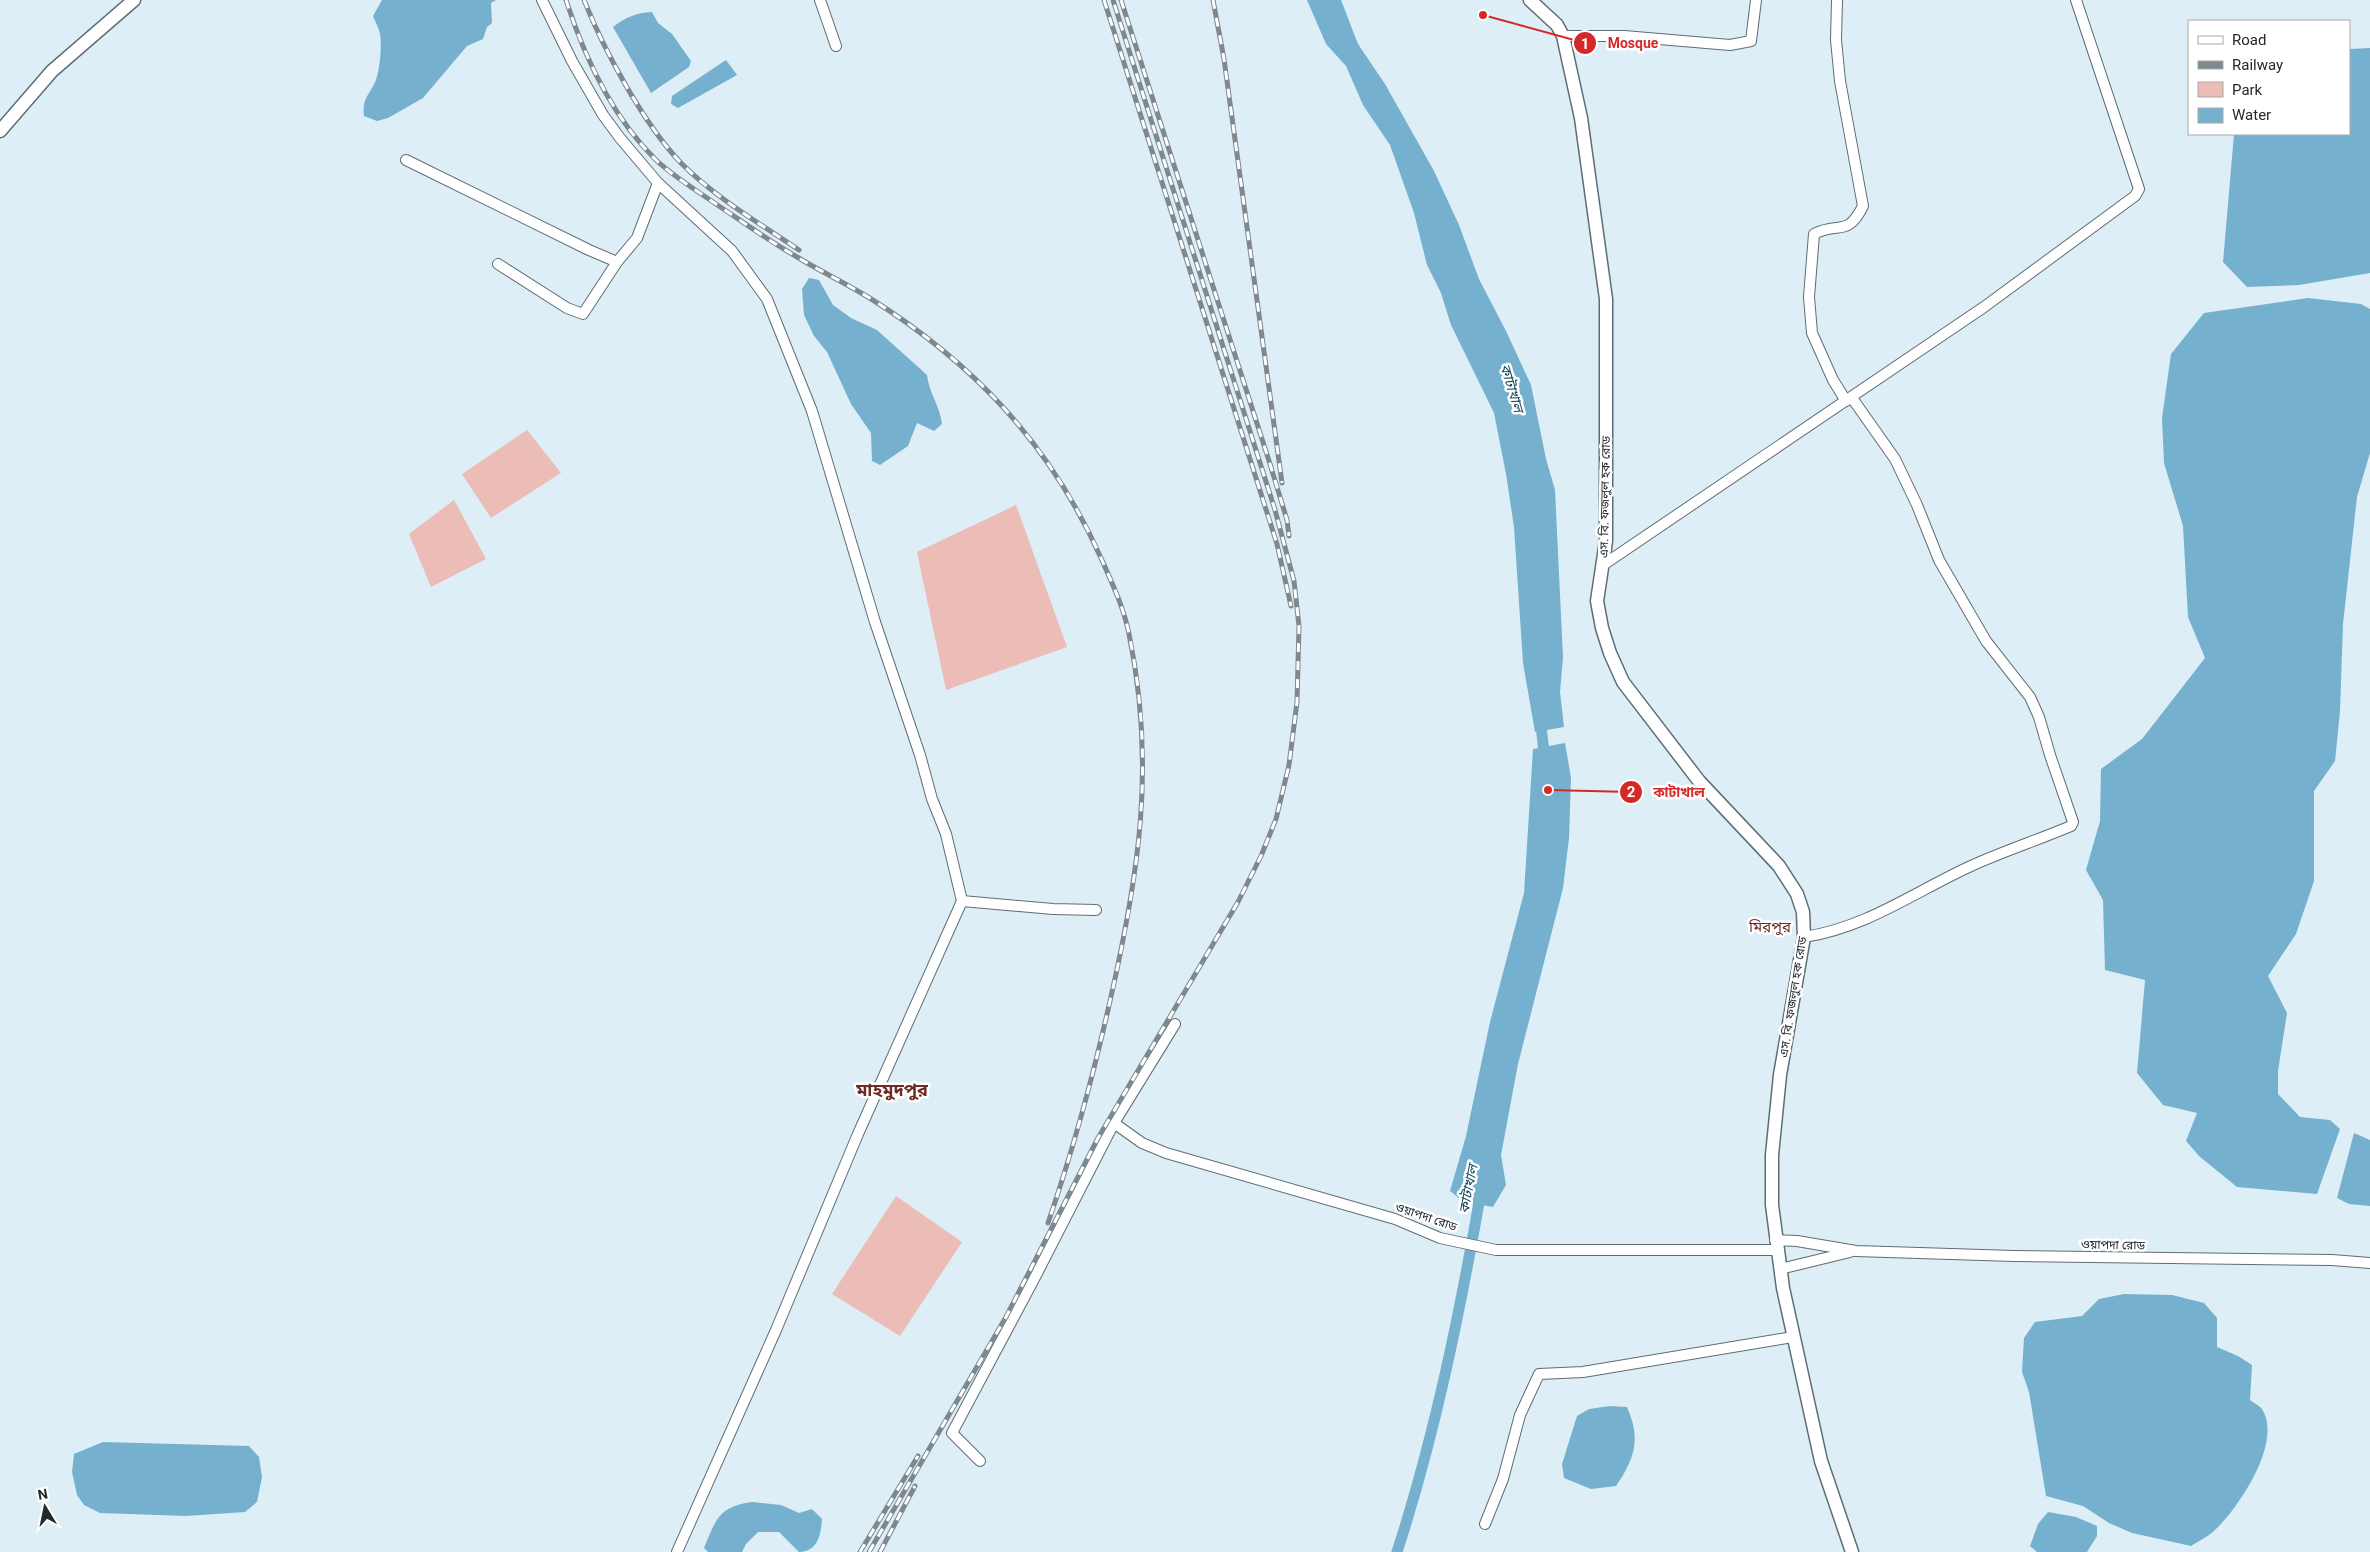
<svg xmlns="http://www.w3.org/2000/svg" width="2370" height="1552" font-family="Roboto,'Noto Sans Bengali',sans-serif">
	<rect width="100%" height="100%" fill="#ddeef6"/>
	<g fill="#ecbcb6">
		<polygon points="527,430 561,473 491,518 462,474"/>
		<polygon points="454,500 486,559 431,587 409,534"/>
		<polygon points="1016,505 1067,647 946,690 917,552"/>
		<polygon points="896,1196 962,1242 900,1336 832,1294"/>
	</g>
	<g fill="#75b1ce">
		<path d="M382 0H496L491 3 492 23 487 27 483 39 467 46 423 98 388 118 377 121 364 116C362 97 370 95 376 80 380 68 382 46 380 34 379 28 375 21 373 16Z"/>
		<polygon points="1307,0 1341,0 1358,44 1385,84 1434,171 1459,225 1479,279 1507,333 1531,385 1546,459 1555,490 1563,657 1560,692 1564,727 1535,732 1523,663 1514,527 1506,474 1494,413 1451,325 1441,293 1427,265 1414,213 1390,145 1363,105 1346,66 1326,44"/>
		<path d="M652 12 658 23 672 34 691 61 689 67 651 93 613 27C626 17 636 13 652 12Z"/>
		<polygon points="2370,48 2370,273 2299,285 2247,287 2223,262 2234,134 2349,134 2349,49"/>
		<polygon points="726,60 737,75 678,108 671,104 672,96"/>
		<path d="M809 278 819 280 833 305 851 318 877 330 927 375C929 393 940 406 942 424L934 431 917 423 908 446 880 465 872 461 871 433 851 404 827 352 814 336 804 315 802 289Z"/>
		<polygon points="2308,298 2361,304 2370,309 2370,453 2357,497 2343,624 2340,711 2335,761 2314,791 2314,881 2296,934 2268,976 2287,1013 2278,1071 2278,1094 2300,1117 2330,1120 2340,1129 2317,1194 2237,1187 2199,1156 2186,1141 2197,1113 2163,1105 2137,1073 2145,980 2105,970 2103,900 2086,870 2100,821 2101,769 2142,739 2205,658 2188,617 2183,526 2164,463 2162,418 2171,354 2204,313"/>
		<polygon points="1565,743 1571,778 1569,838 1563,888 1518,1064 1501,1155 1506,1185 1493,1207 1464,1202 1450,1191 1466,1136 1490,1022 1524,893 1533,749"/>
		<polygon points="2354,1133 2370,1140 2370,1206 2349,1204 2337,1198"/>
		<path d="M2124 1294 2172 1295 2204 1303 2217 1318V1347L2238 1356 2252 1365 2250 1400C2254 1403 2260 1406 2262 1409 2283 1442 2239 1507 2216 1529 2209 1536 2199 1541 2191 1546L2132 1533 2109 1523 2083 1506 2046 1496 2029 1392 2022 1372 2024 1338 2035 1322 2082 1316 2099 1299Z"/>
		<path d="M1610 1406 1627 1407C1641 1439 1635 1458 1616 1486L1591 1489 1564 1478 1562 1464 1577 1416 1589 1409Z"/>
		<polygon points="103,1442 249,1446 259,1457 262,1477 257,1502 245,1512 186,1516 100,1513 84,1505 77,1495 72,1472 74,1454"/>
		<path d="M753 1502 781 1505 799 1513 812 1509 822 1519C821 1534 818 1552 799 1552L779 1532H758L746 1544 742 1552H708L704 1548C716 1519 719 1506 753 1502Z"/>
		<polygon points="2048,1512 2076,1517 2097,1526 2097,1536 2087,1552 2037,1552 2030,1546 2038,1524"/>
	</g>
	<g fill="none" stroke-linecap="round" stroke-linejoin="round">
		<g stroke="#75b1ce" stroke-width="11">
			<polyline points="1540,717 1545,761"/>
			<path d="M1397 1552C1435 1435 1460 1312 1481 1191"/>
		</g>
		<defs>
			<g id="minor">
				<polyline points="542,0 572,61 603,115 620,138 658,183 732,251 767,299 812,411 875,622 920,755 932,799 946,834 962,901"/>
				<polyline points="820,0 836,46"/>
				<path d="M1837 0 1836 40 1840 81 1863 206C1847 238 1839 221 1814 234L1809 297 1812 333 1833 380 1846 401"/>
				<polyline points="1563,36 1624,36 1730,45 1751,41 1756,0"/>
				<polyline points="406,160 589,250 617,262 637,238 658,183"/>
				<polyline points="498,264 567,308 583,314 617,262"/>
				<polyline points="1603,565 1984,307 2135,196 2139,189 2076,0"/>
				<path d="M1804 937C1866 928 1916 891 1971 866 2004 851 2038 840 2071 826L2073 822 2050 755 2039 717 2030 697 1986 641 1939 560 1917 505 1895 459 1852 398"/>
				<polyline points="1114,1123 1142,1143 1166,1153 1395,1219 1440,1238 1496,1250 1776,1250"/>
				<polyline points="1775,1240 1797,1241 1856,1251 2014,1256 2332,1260 2370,1263"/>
				<polyline points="1780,1269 1850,1252"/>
				<polyline points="980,1461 952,1433 1032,1283 1114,1123 1175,1024"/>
				<polyline points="1485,1524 1503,1479 1520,1415 1539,1374 1583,1372 1793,1337"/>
				<polyline points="677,1552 776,1330 858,1134 962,901 1053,909 1096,910"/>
			</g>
			<g id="major">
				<polyline points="1530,0 1557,25 1563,36 1581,118 1606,299 1606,541 1597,601 1602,628 1610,653 1623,682 1699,781 1779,866 1797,894 1803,912 1804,937 1780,1075 1772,1155 1772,1205 1783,1288 1821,1461 1852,1552"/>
				<polyline points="0,131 52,71 134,0"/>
			</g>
		</defs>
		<use href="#minor" stroke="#5e6d74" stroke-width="12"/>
		<use href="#major" stroke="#5e6d74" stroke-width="15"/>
		<use href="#minor" stroke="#fff" stroke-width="10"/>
		<use href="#major" stroke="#fff" stroke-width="12"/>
		<defs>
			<g id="rail">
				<path d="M566 0C584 56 613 118 656 160 674 177 696 190 716 204 743 222 769 241 797 257 820 271 845 283 868 297 974 363 1050 444 1101 558 1112 583 1124 608 1129 634 1156 764 1139 874 1110 1001 1093 1077 1073 1150 1048 1223"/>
				<path d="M584 0C604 50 644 125 682 164 716 198 759 223 799 250"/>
				<polyline points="1104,0 1277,544 1291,606"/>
				<polyline points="1121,0 1270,464 1287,520 1289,536"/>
				<polyline points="1213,0 1224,59 1282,483"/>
				<polyline points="860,1552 918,1456"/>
				<polyline points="869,1552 1006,1317 1098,1138 1238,902 1261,856 1276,819 1289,765 1297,702 1299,626 1294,581 1275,510 1113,0"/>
				<polyline points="880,1552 915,1486"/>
			</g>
		</defs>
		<use href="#rail" stroke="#7d898e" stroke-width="5"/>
		<use href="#rail" stroke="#fff" stroke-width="3" stroke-dasharray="9" stroke-linecap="butt"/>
	</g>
	<g text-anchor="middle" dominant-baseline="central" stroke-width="5" stroke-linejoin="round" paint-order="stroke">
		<g font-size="12" fill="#23292c" stroke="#fff">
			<text transform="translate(1605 497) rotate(-89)">এস. বি. ফজলুল হক রোড</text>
			<text transform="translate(1793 997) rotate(-81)">এস. বি. ফজলুল হক রোড</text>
			<text transform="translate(1426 1217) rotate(19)">ওয়াপদা রোড</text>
			<text transform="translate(2113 1245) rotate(1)">ওয়াপদা রোড</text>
		</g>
		<g font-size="14" font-style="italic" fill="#114459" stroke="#fff">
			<text transform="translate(1512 388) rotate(73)">কাটাখাল</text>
			<text transform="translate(1468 1189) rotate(-79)">কাটাখাল</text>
		</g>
		<g font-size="15" fill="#702a25" stroke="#fff">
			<text x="1770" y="927">মিরপুর</text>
		</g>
		<g font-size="18" font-weight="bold" fill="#702a25" stroke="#fff">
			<text x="892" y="1089">মাহমুদপুর</text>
		</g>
	</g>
	<path fill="none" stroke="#d62828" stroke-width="2" d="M1483 15L1585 43M1548 790L1631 792"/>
	<g fill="#d62828" stroke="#fff" stroke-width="2">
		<circle cx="1483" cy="15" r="5"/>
		<circle cx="1548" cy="790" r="5"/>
		<circle cx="1585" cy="43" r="12"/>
		<circle cx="1631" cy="792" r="12"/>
	</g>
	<g font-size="15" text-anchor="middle" font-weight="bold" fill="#fff">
		<text x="1585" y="49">1</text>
		<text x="1631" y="797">2</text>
	</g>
	<g font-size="14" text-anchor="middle" font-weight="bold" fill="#d62828" stroke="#fff" stroke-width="5" stroke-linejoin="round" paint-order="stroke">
		<text x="1633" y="48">Mosque</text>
		<text x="1679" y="797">কাটাখাল</text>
	</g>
	<rect x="2188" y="20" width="162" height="115" fill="#ffffff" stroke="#a7a9ab"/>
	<rect x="2198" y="36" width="25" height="8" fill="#ffffff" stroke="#a7a9ab"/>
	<text x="2232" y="45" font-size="15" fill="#23292c">Road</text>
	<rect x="2198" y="61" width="25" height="8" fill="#7d898e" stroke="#a7a9ab"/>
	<text x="2232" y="70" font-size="15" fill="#23292c">Railway</text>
	<rect x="2198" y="82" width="25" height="15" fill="#ecbcb6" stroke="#a7a9ab"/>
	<text x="2232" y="95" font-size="15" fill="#23292c">Park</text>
	<rect x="2198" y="108" width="25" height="15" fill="#75b1ce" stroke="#a7a9ab"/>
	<text x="2232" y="120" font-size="15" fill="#23292c">Water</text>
	<g transform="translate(45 1507) rotate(350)" stroke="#ffffff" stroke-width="4" paint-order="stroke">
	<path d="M0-4L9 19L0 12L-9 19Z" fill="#23292c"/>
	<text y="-8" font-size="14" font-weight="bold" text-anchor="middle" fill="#23292c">N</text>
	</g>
</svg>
